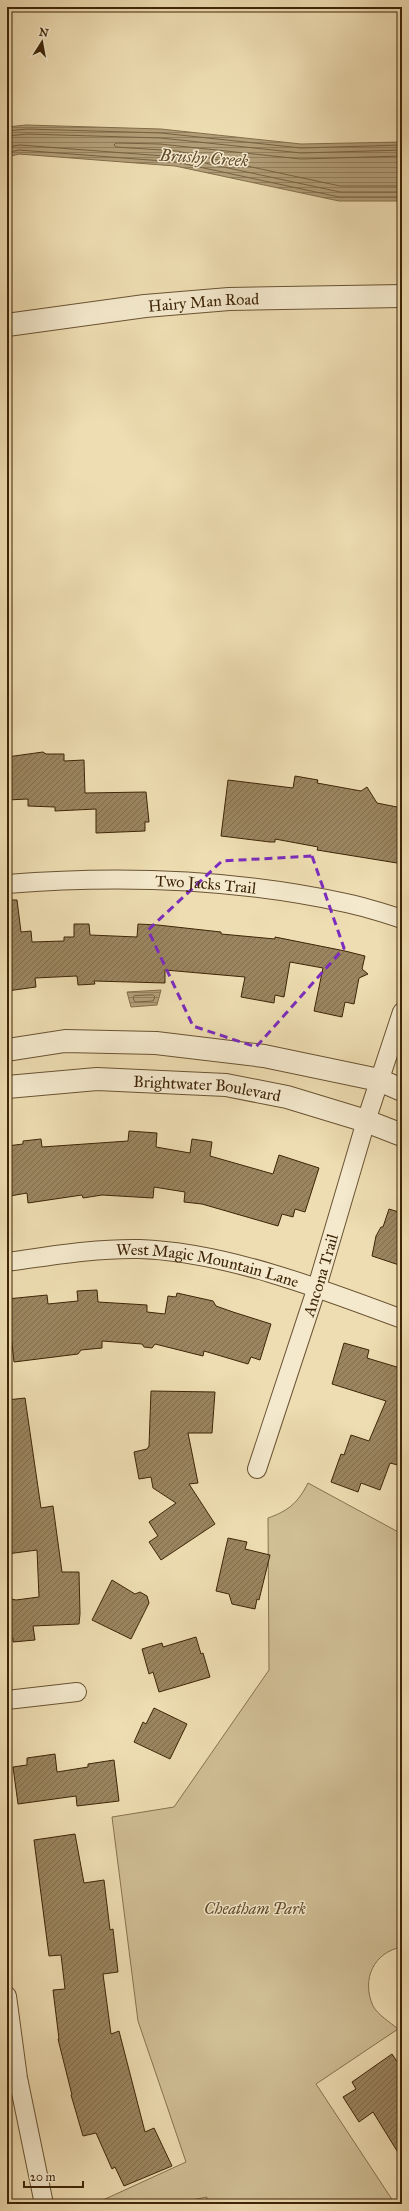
<svg xmlns="http://www.w3.org/2000/svg" width="409" height="2211" font-family="'IM FELL Great Primer',serif">
	<defs>
		<pattern id="water-rules" width="6" height="5" patternUnits="userSpaceOnUse"><rect width="6" height="5" fill="#b29e78"/><path d="M0 2.5h6" fill="none" stroke="#928160"/></pattern>
		<pattern id="building-hatch" width="6" height="6" patternUnits="userSpaceOnUse"><rect width="6" height="6" fill="#9a8560"/><path d="M-1 1l2-2M0 6l6-6M5 7l2-2" fill="none" stroke="#7f6d4d"/></pattern>
	</defs>
	<rect width="100%" height="100%" fill="#eeddb2"/>
	<filter id="stains"><feTurbulence type="fractalNoise" baseFrequency=".005" numOctaves="4"/><feColorMatrix values="0 0 0 0 .2 0 0 0 0 .09 0 0 0 0 .02 0 0 0 .5 -.17"/></filter>
	<radialGradient id="worn" r=".72"><stop offset=".6" stop-color="#630" stop-opacity="0"/><stop offset="1" stop-color="#630" stop-opacity=".3"/></radialGradient>
	<path fill="#d0be95" stroke="#87724e" d="M308 1483 402 1534V1947C374 1952 361 1979 373 2006 378 2015 390 2022 398 2029L316 2084 395 2204H206L207 2197 172 2204H103V2200L186 2162 138 2021 112 1817 174 1807 269 1670 268 1518C288 1511 298 1503 308 1483Z"/>
	<g fill="url(#water-rules)" stroke="#846e4b">
		<polygon points="26,125 161,129 301,144 402,142 402,201 339,201 175,166 19,154 7,157 7,127"/>
		<polygon points="161,990 157,1005 131,1007 127,992"/>
	</g>
	<g fill="none" stroke-linecap="round" stroke-linejoin="round">
		<g stroke="#786240" stroke-width="1">
			<polyline points="7,131 27,129 161,133 301,148 402,145"/>
			<polyline points="7,136 27,134 161,138 301,153 402,150"/>
			<polyline points="7,147 20,145 177,157 340,192 402,192"/>
			<polyline points="7,153 19,150 176,162 339,197 402,197"/>
			<polyline points="402,156 301,159 160,144 116,143 114,145 116,147 177,151 340,186 402,186"/>
			<polygon points="153,995 155,997 153,1001 135,1002 133,998 134,996"/>
		</g>
	</g>
	<g fill="url(#building-hatch)" stroke="#3e2507">
		<polygon points="43,752 46,754 64,754 64,761 84,760 85,793 146,792 149,822 145,822 145,831 96,833 96,809 55,811 55,807 28,806 28,799 7,800 7,757"/>
		<polygon points="295,776 318,780 317,783 361,791 367,787 377,803 402,808 402,839 397,863 317,850 318,847 275,839 275,842 270,842 221,836 228,780 293,788"/>
		<polygon points="7,900 17,900 21,932 31,931 32,942 64,941 64,937 74,937 74,924 89,924 90,935 137,937 138,924 158,925 221,932 221,934 275,939 275,937 345,951 365,956 362,969 368,974 359,978 354,1004 345,1002 342,1017 314,1011 323,968 290,962 284,997 275,995 274,1003 241,997 245,977 165,970 165,983 94,981 95,984 78,985 77,976 35,978 36,987 7,991"/>
		<polygon points="129,1131 157,1133 156,1147 190,1153 192,1139 212,1142 210,1156 273,1174 279,1155 319,1168 305,1212 295,1209 293,1217 282,1214 278,1226 202,1204 184,1202 185,1192 154,1187 153,1198 102,1195 83,1198 82,1195 28,1203 27,1193 10,1196 7,1146 23,1144 23,1141 41,1139 42,1147 128,1141"/>
		<polygon points="389,1209 402,1213 402,1266 372,1256 376,1236 381,1227 383,1227"/>
		<polygon points="97,1290 98,1302 147,1305 147,1312 165,1314 168,1296 176,1297 177,1293 213,1301 216,1306 233,1312 271,1324 260,1360 251,1357 248,1364 204,1351 203,1356 155,1344 152,1348 144,1347 142,1344 102,1341 102,1348 81,1350 78,1354 14,1362 7,1299 47,1295 48,1304 78,1301 77,1291"/>
		<polygon points="344,1343 369,1350 367,1358 400,1368 402,1363 402,1454 398,1465 390,1463 380,1490 361,1483 358,1492 331,1482 341,1454 344,1455 351,1435 369,1441 386,1401 332,1384"/>
		<polygon points="151,1391 215,1392 212,1433 188,1433 198,1483 189,1484 215,1524 161,1560 149,1542 158,1536 149,1522 176,1503 153,1488 151,1477 139,1479 134,1452 147,1449 149,1446"/>
		<polygon points="25,1398 41,1508 53,1506 62,1572 79,1572 80,1614 79,1624 33,1626 35,1640 13,1642 13,1638 7,1639 7,1598 16,1600 39,1597 37,1550 7,1554 7,1400"/>
		<polygon points="228,1538 247,1542 245,1549 270,1555 259,1600 257,1599 255,1609 232,1604 229,1594 216,1591"/>
		<polygon points="112,1580 135,1594 140,1592 147,1596 149,1603 131,1639 92,1620"/>
		<polygon points="196,1637 201,1654 203,1653 210,1677 159,1692 153,1672 149,1674 142,1649 162,1643 163,1647"/>
		<polygon points="154,1708 187,1724 170,1759 134,1742 143,1722 146,1724"/>
		<polygon points="55,1754 57,1772 88,1767 88,1764 114,1760 119,1801 77,1806 76,1796 18,1804 13,1767 27,1765 27,1758"/>
		<polygon points="75,1834 84,1883 104,1880 110,1930 113,1929 118,1972 103,1974 111,2034 119,2031 145,2132 154,2128 172,2166 124,2186 115,2167 112,2169 96,2133 83,2136 71,2095 72,2095 58,2039 59,2039 53,1990 65,1989 61,1955 49,1956 34,1840"/>
		<polygon points="392,2054 402,2069 402,2159 373,2112 359,2122 343,2097 356,2089 352,2082"/>
	</g>
	<g fill="none" stroke-linecap="round" stroke-linejoin="round">
		<defs>
			<g id="minor">
				<path id="s1" d="M7 884C119 875 236 879 346 903 365 907 384 913 402 919"/>
				<path id="s2" d="M7 1262C50 1256 96 1248 140 1249 225 1252 322 1289 402 1319"/>
				<path id="s3" d="M257 1469 317 1287 366 1121 402 1012"/>
				<polyline points="7,1700 77,1692"/>
				<polyline points="7,1996 18,2078 44,2204"/>
			</g>
			<g id="tertiary">
				<path id="s4" d="M7 325 145 306 229 299 402 296"/>
				<polyline points="7,1050 65,1041 156,1043 264,1056 379,1080 402,1090"/>
				<path id="s5" d="M7 1087 97 1079 226 1085 287 1097 366 1121 402 1135"/>
			</g>
		</defs>
		<use href="#minor" stroke="#6a5332" stroke-width="20"/>
		<use href="#tertiary" stroke="#6a5332" stroke-width="24"/>
		<use href="#minor" stroke="#f4e9cd" stroke-width="18"/>
		<use href="#tertiary" stroke="#f4e9cd" stroke-width="22"/>
	</g>
	<path fill="none" stroke="#7b2cbf" stroke-width="3" stroke-dasharray="8 5" stroke-linejoin="round" d="M312 856 344 948 256 1047 193 1026 148 930 222 861Z"/>
	<g text-anchor="middle" dominant-baseline="central" stroke-width="3" stroke-linejoin="round" paint-order="stroke">
		<g font-size="16" fill="#3e2507" stroke="#f4e9cd">
			<text stroke="none"><textPath href="#s4" startOffset="198">Hairy Man Road</textPath></text>
			<text stroke="none"><textPath href="#s1" startOffset="199">Two Jacks Trail</textPath></text>
			<text stroke="none"><textPath href="#s5" startOffset="201">Brightwater Boulevard</textPath></text>
			<text stroke="none"><textPath href="#s2" startOffset="203">West Magic Mountain Lane</textPath></text>
			<text stroke="none"><textPath href="#s3" startOffset="204">Ancona Trail</textPath></text>
		</g>
		<g font-size="16" font-style="italic" fill="#624b2a" stroke="#f4e9cd">
			<text x="255" y="1908">Cheatham Park</text>
		</g>
		<g font-size="17" font-style="italic" fill="#614929" stroke="#f4e9cd">
			<text transform="translate(204 158) rotate(4)">Brushy Creek</text>
		</g>
	</g>
	<rect width="409" height="2211" fill="none" stroke="#eeddb2" stroke-width="24"/>
	<rect x="8" y="8" width="393" height="2195" fill="none" stroke="#3e2507" stroke-width="2"/>
	<rect x="12" y="12" width="385" height="2187" fill="none" stroke="#3e2507"/>
	<g transform="translate(42 42) rotate(11)" stroke="#f4e9cd" stroke-width="3" paint-order="stroke">
	<path d="M0-3L7 15L0 10L-7 15Z" fill="#3e2507"/>
	<text y="-6" font-size="11" font-weight="bold" text-anchor="middle" fill="#3e2507">N</text>
	</g>
	<path d="M24 2181v6h59v-6" fill="none" stroke="#3e2507" stroke-width="2"/>
	<text x="30" y="2181" font-size="12" fill="#3e2507" stroke="#f4e9cd" stroke-width="3" paint-order="stroke">20 m</text>
	<rect width="100%" height="100%" filter="url(#stains)"/>
	<rect width="100%" height="100%" fill="url(#worn)"/>
</svg>
